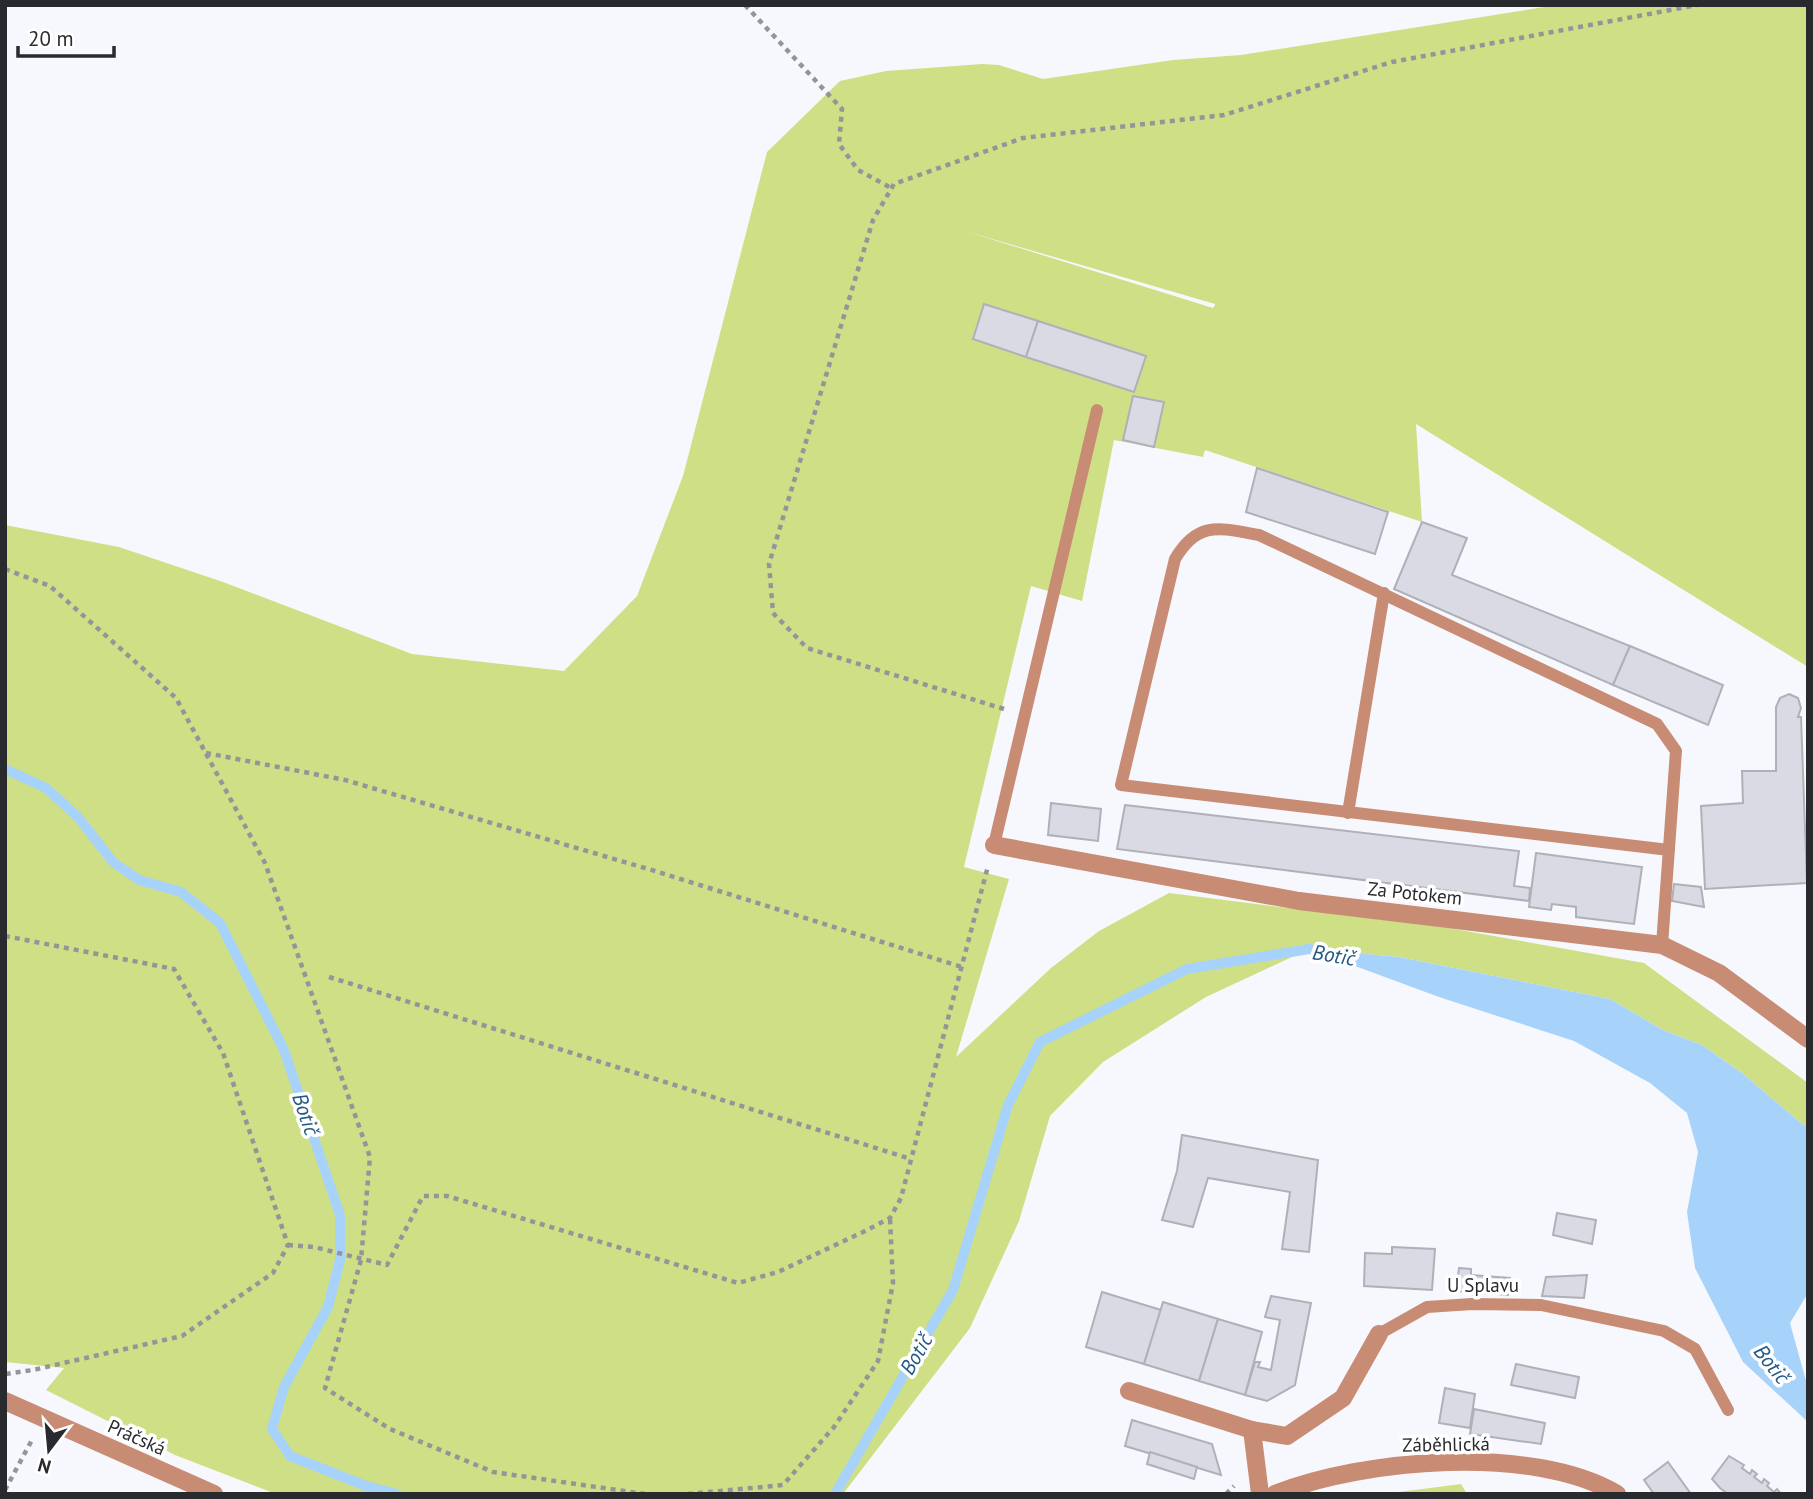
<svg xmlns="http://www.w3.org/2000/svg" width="1813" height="1499" font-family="'PT Sans',sans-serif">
	<rect width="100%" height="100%" fill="#f7f8fd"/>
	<g fill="#cfdf85" fill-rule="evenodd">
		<path d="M1557 5H1808V667L1416 424 1422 522 1205 450 1203 457 1114 440 1082 601 1031 586 964 867 1009 879 956 1057 1051 968 1099 931 1169 893 1449 928 1644 963 1808 1083V1129L1742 1073 1702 1045 1663 1030 1610 999 1399 957 1309 949 1206 997 1103 1062 1050 1116 1019 1221 970 1328 843 1494H276L175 1455 46 1390 64 1368 5 1362V525L119 547 223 582 412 654 564 671 637 596 683 476 767 152 840 81 886 71 982 64 999 65 1043 79 1173 60 1241 55ZM965 231 1215 304V305L1213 308ZM984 304 1146 355 1134 391 973 339ZM1133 396 1164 402 1124 440Z"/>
		<polygon points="1461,1484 1467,1494 1383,1494"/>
	</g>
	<polygon fill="#a7d3fb" points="1309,949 1399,957 1610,999 1663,1030 1702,1045 1742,1073 1808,1129 1808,1293 1790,1323 1808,1388 1808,1422 1743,1362 1695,1268 1687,1212 1698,1152 1687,1113 1650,1083 1574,1041 1439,997"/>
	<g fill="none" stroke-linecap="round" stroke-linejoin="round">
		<g stroke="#a7d3fb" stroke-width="10">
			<polyline points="5,769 46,788 78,817 113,862 139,880 181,892 220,923 284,1050 340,1215 340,1260 328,1307 284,1387 272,1429 290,1456 366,1486 397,1494"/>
			<polyline points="835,1494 953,1290 1008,1105 1040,1042 1187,969 1309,949 1319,951"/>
		</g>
	</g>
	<g fill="#d9dae3" stroke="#afb0b9" stroke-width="2">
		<polygon points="984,304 1038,321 1026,357 973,339"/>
		<polygon points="1038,321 1146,356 1134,392 1026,357"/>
		<polygon points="1133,396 1164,402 1154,447 1123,440"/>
		<polygon points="1257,468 1388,512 1375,554 1246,512"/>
		<polygon points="1422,522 1467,538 1452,575 1630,646 1613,685 1394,589"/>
		<polygon points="1630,646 1723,685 1708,725 1613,685"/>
		<polygon points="1789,694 1798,698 1801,708 1798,717 1801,717 1807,883 1705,889 1701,806 1743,803 1742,771 1776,771 1776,707 1780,698"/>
		<polygon points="1051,803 1101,809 1098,841 1048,835"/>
		<polygon points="1125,805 1519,851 1514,886 1530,888 1529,901 1117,849"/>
		<polygon points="1536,853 1642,867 1634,924 1576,917 1576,907 1552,904 1551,910 1529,907"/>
		<polygon points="1674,884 1701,887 1704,907 1672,901"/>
		<polygon points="1182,1135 1318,1160 1309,1252 1282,1249 1290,1192 1208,1178 1193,1227 1162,1220 1177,1171"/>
		<polygon points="1557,1213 1596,1220 1592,1244 1553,1235"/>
		<polygon points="1392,1247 1435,1249 1432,1290 1364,1286 1365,1253 1392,1254"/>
		<polygon points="1459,1268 1471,1269 1471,1275 1510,1278 1508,1295 1456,1291"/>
		<polygon points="1587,1275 1584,1298 1542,1296 1546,1277"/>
		<polygon points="1102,1292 1161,1310 1144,1364 1086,1347"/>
		<polygon points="1271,1296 1311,1303 1295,1385 1267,1401 1245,1395 1255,1362 1260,1362 1258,1367 1271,1370 1280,1320 1265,1317"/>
		<polygon points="1163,1302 1218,1319 1199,1381 1144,1364"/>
		<polygon points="1218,1319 1262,1332 1245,1395 1199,1381"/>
		<polygon points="1516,1364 1579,1377 1575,1398 1511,1385"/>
		<polygon points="1445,1388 1475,1394 1470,1428 1439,1423"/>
		<polygon points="1474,1409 1545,1423 1541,1444 1470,1434"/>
		<polygon points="1132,1420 1212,1444 1221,1475 1125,1446"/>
		<polygon points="1150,1452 1197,1467 1194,1479 1147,1464"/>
		<polygon points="1729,1456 1744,1465 1742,1468 1750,1474 1752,1470 1757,1474 1754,1477 1762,1483 1764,1479 1769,1483 1767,1486 1774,1492 1777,1489 1781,1494 1728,1494 1720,1488 1712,1479"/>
		<polygon points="1668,1462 1691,1494 1654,1494 1644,1480"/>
	</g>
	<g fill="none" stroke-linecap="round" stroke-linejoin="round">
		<g stroke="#949599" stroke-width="4.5" stroke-dasharray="5 5" stroke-linecap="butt">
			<polyline points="745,5 842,109 839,144 858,170 893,189"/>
			<polyline points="5,569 50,586 176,698 265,863 370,1157 361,1260 325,1388 390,1429 493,1472 645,1494"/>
			<polyline points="1004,709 807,648 773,613 769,564 873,220 894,184 1023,138 1224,115 1392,62 1697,5"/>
			<polyline points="206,753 345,780 655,871 962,967"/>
			<polyline points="5,936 174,969 223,1053 288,1245 273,1273 182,1336 33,1370 5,1374"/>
			<polyline points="329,977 911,1159"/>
			<polyline points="288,1245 314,1247 387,1265 423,1196 447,1196 738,1283 778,1272 863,1232 890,1218 901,1198 988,866"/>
			<polyline points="5,1490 33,1438"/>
			<polyline points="688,1494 783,1485 834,1427 878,1361 893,1283 890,1218"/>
			<polyline points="1226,1494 1234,1486"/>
		</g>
		<g stroke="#c88c75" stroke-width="12">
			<polyline points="1348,813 1384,593"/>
			<polyline points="994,845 1097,410"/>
			<path d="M1662 945 1676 751 1657 724 1259 535C1220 528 1198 520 1175 559L1121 785 1669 850"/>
			<polyline points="1379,1334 1427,1307 1472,1304 1541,1305 1664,1331 1695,1349 1728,1410"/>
		</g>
		<g stroke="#c88c75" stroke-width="18">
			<polyline points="994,845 1299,901 1662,945 1719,973 1808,1039"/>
			<polyline points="1129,1391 1252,1430 1260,1494"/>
			<polyline points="1252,1430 1287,1436 1343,1398 1379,1334"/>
		</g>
		<g stroke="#c88c75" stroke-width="18">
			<polyline points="5,1401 214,1494"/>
			<path d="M1275 1494C1364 1459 1532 1444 1617 1494"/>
		</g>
	</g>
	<g text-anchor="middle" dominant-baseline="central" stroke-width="7" stroke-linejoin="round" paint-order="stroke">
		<g font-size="19" fill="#292a2d" stroke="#fff">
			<text transform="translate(1415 893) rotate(6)">Za Potokem</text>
			<text x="1483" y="1285">U Splavu</text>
			<text transform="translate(137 1437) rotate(24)">Práčská</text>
			<text transform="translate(1446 1444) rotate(-1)">Záběhlická</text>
		</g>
		<g font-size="21" font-style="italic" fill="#235984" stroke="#fff">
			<text transform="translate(1334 955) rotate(9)">Botič</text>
			<text transform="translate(306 1114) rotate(71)">Botič</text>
			<text transform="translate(916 1354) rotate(-60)">Botič</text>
			<text transform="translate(1772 1364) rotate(52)">Botič</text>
		</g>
	</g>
	<rect width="1813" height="1499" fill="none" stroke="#292a2d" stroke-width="14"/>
	<g transform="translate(49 1450) rotate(196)" stroke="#ffffff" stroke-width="5" paint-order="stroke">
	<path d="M0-5L12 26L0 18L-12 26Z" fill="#292a2d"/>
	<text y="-10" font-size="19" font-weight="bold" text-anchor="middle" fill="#292a2d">N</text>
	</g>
	<path d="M18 46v10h96v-10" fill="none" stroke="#292a2d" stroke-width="3.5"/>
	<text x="28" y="46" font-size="21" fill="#292a2d" stroke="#ffffff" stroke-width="5" paint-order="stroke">20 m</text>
</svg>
